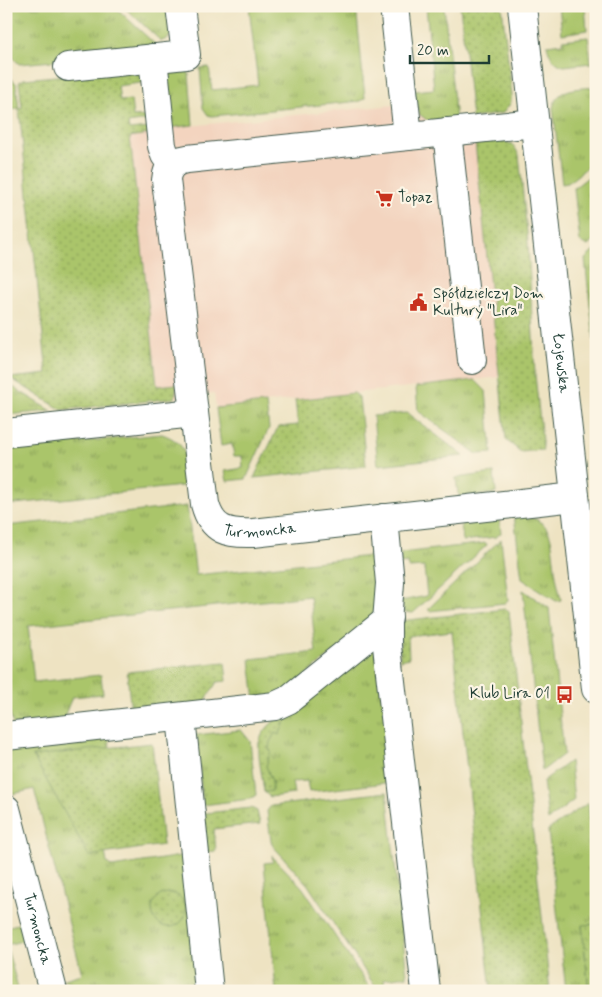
<svg xmlns="http://www.w3.org/2000/svg" width="602" height="997" font-family="Mynerve,sans-serif">
	<defs>
		<pattern id="grass-tufts" width="24" height="20" patternUnits="userSpaceOnUse" patternTransform="scale(1.25)"><rect width="24" height="20" fill="#aac56b"/><path d="M3 7l-1-3M5 7V3M7 7l1-3M15 17l-1-3M17 17v-4M19 17l1-3" fill="none" stroke="#8aa159"/></pattern>
		<pattern id="park-dots" width="8" height="8" patternUnits="userSpaceOnUse" patternTransform="scale(1.25)"><rect width="8" height="8" fill="#aac56b"/><path d="M2 2h.1M6 6h.1" fill="none" stroke="#8aa159" stroke-width="1.8" stroke-linecap="round"/></pattern>
	</defs>
	<rect width="100%" height="100%" fill="#fcf5e5"/>
	<filter id="ink" filterUnits="userSpaceOnUse"><feTurbulence type="fractalNoise" baseFrequency=".02" numOctaves="2"/><feDisplacementMap in="SourceGraphic" scale="10" xChannelSelector="R" yChannelSelector="G"/><feConvolveMatrix kernelMatrix="1 2 1 2 8 2 1 2 1" color-interpolation-filters="sRGB"/></filter>
	<filter id="wash" filterUnits="userSpaceOnUse"><feTurbulence type="fractalNoise" baseFrequency=".0096" numOctaves="4" result="noise"/><feDisplacementMap in="SourceGraphic" scale="20" xChannelSelector="R" yChannelSelector="G"/><feGaussianBlur stdDeviation="1.12" result="paint"/><feColorMatrix in="noise" values="0 0 0 0 0 0 0 0 0 0 0 0 0 0 0 0 0 1.4 0 .05"/><feComposite in="paint" operator="in"/></filter>
	<g filter="url(#wash)">
		<rect width="100%" height="100%" fill="#eee3c2"/>
		<polygon fill="#f3d4bf" points="453,99 459,144 475,142 500,377 216,408 214,393 159,400 130,136 149,134 149,130"/>
		<g fill="url(#grass-tufts)" stroke="#648150">
			<polygon points="7,6 114,6 157,46 158,52 19,64 13,58"/>
			<path d="M123 6H173C173 19 178 38 161 41Z"/>
			<polygon points="249,6 356,6 365,98 360,101 212,116 208,115 203,108 200,68 209,67 212,90 258,85"/>
			<polygon points="426,6 444,6 456,120 428,121 419,114 414,91 434,89"/>
			<polygon points="559,6 585,6 587,30 562,34"/>
			<path d="M588 37 591 63 564 66C554 64 549 55 547 45L563 43V40Z"/>
			<polygon points="186,68 189,74 193,125 169,128 165,70"/>
			<path d="M594 87 596 160 568 183 562 184 553 108C557 87 577 89 594 87Z"/>
			<polygon points="596,171 596,239 588,246 580,242 574,188"/>
			<polygon points="596,249 596,341 594,340 585,259"/>
			<polygon points="475,380 486,391 492,453 477,454 418,411 416,387"/>
			<polygon points="6,383 52,411 6,415"/>
			<polygon points="266,403 269,428 246,479 227,481 225,471 243,468 242,456 234,456 232,444 221,446 216,408"/>
			<polygon points="407,413 464,456 378,465 373,416"/>
			<path d="M162 434C189 443 187 461 191 485L6 505V449Z"/>
			<polygon points="494,473 496,493 461,497 458,494 456,478"/>
			<polygon points="187,506 196,575 370,556 376,559 380,601 363,629 277,698 255,700 250,659 316,652 310,596 28,626 34,682 101,675 103,694 72,697 62,722 13,725 6,698 6,526"/>
			<path d="M514 515C554 516 551 538 555 569 556 579 559 590 561 600L556 601 522 579Z"/>
			<polygon points="499,517 501,533 496,537 463,541 461,524 463,521"/>
			<polygon points="501,539 508,600 505,603 429,611 429,608"/>
			<polygon points="486,543 487,545 413,613 404,612 401,601 427,596 424,567 409,568 408,563 400,564 401,553"/>
			<polygon points="523,590 549,608 564,754 542,771"/>
			<polygon points="366,647 375,647 394,782 309,792 307,781 292,782 294,794 270,797 264,792 259,743 261,737 270,725"/>
			<polygon points="241,730 250,741 256,795 250,799 203,805 196,735"/>
			<path d="M109 736 112 775 104 846 107 863 112 867 187 855 201 991H94L61 980 82 974 34 789 13 794C10 781 1 761 9 749Z"/>
			<polygon points="570,761 574,800 548,820 543,781"/>
			<polygon points="387,792 407,976 384,979 385,991 378,991 308,885 273,846 271,841 267,811 271,806"/>
			<polygon points="588,803 596,877 596,924 582,926 589,991 566,991 548,830"/>
			<polygon points="272,856 302,887 372,991 276,991 264,863 273,862"/>
			<polygon points="25,922 30,939 6,945 19,991 7,991 6,985 6,927"/>
		</g>
		<g fill="url(#park-dots)" stroke="#648150">
			<polygon points="460,6 502,6 512,95 510,104 503,113 472,118"/>
			<polygon points="141,68 147,82 118,86 120,101 131,100 133,117 151,116 148,120 128,123 129,130 149,128 149,134 130,137 157,386 177,384 175,398 62,410 10,378 47,374 19,109 6,110 6,80 12,79 16,83 19,108 22,108 19,82 24,79"/>
			<polygon points="503,140 514,146 519,155 528,243 535,375 543,450 521,452 506,440 475,142"/>
			<polygon points="354,393 359,397 366,466 254,478 278,427 298,425 295,400"/>
			<polygon points="505,609 509,611 550,991 491,991 452,631 408,636 409,658 400,660 400,621"/>
			<polygon points="225,662 227,681 217,682 202,706 131,713 127,672"/>
			<path d="M292 707 279 735 275 733 270 742 269 749 271 751 266 766 272 781V791L264 792C263 778 255 749 261 737 267 724 282 715 292 707Z"/>
			<polygon points="152,743 163,845 89,856 33,756"/>
			<polygon points="251,808 257,811 260,824 214,829 216,851 206,852 201,815 206,813"/>
			<circle cx="169" cy="910" r="17"/>
			<polygon points="596,924 596,991 589,991 582,925"/>
		</g>
	</g>
	<g filter="url(#ink)">
		<g fill="none" stroke-linecap="round" stroke-linejoin="round">
			<defs>
				<g id="minor">
					<polyline points="394,6 408,136"/>
					<path id="s1" d="M522 6 596 689"/>
					<polyline points="153,58 162,146 165,155 172,165"/>
					<polyline points="68,67 186,55 180,6"/>
					<path id="s2" d="M535 123 187 159C174 161 167 167 166 180L205 504C212 531 228 534 253 533L575 497"/>
					<polyline points="447,132 472,360"/>
					<polyline points="6,433 194,413"/>
					<polyline points="384,518 390,583 387,621 387,646 426,991"/>
					<polyline points="181,717 209,991"/>
					<polyline points="6,736 275,706 288,700 384,623 388,618"/>
					<path id="s3" d="M6 809 53 991"/>
				</g>
			</defs>
			<use href="#minor" stroke="#3e5649" stroke-width="30"/>
			<use href="#minor" stroke="#fff" stroke-width="28"/>
		</g>
	</g>
	<defs>
		<symbol id="supermarket-bare" viewBox="-9 -9 18 18"><path d="M-6-5.5h2.5l.6 2H6L4.5 2H-2.5L-4.4-4H-6ZM-1.5 3.2a1.3 1.3 0 1 0 .1 0ZM3 3.2a1.3 1.3 0 1 0 .1 0Z" fill="#c8321e" stroke="#fcf5e5" stroke-width="2.5" paint-order="stroke"/></symbol>
		<symbol id="civic-bare" viewBox="-9 -9 18 18"><path d="M-.6-6.5H3V-4.5H.6V-3L4-1V1h2V6H-6V1h2V-1L-.6-3ZM-1.2 2.5V6h2.4V2.5Z" fill="#c8321e" stroke="#fcf5e5" stroke-width="2.5" paint-order="stroke"/></symbol>
		<symbol id="bus-bare" viewBox="-9 -9 18 18"><path d="M-5-6H5V4H4V6H2V4H-2V6H-4V4H-5ZM-3.5-4V0h7V-4ZM-3.5 1.2v1.5H-2V1.2ZM2 1.2v1.5H3.5V1.2Z" fill="#c8321e" stroke="#fcf5e5" stroke-width="2.5" paint-order="stroke"/></symbol>
	</defs>
	<g fill-rule="evenodd">
		<use href="#supermarket-bare" x="372" y="186" width="25" height="25"/>
		<use href="#civic-bare" x="406" y="290" width="25" height="25"/>
		<use href="#bus-bare" x="552" y="682" width="25" height="25"/>
	</g>
	<g text-anchor="middle" dominant-baseline="central" stroke-width="4.5" stroke-linejoin="round" paint-order="stroke">
		<g font-size="15" fill="#1f3d34" stroke="#fcf5e5" text-anchor="start">
			<text x="398" y="198">Topaz</text>
			<text x="433" y="294">Spółdzielczy Dom<tspan x="433" dy="17">Kultury "Lira"</tspan></text>
			<text x="550" y="694" text-anchor="end">Klub Lira 01</text>
		</g>
		<g font-size="15" fill="#1f3d34" stroke="#fcf5e5">
			<text stroke="none"><textPath href="#s1" startOffset="359">Łojewska</textPath></text>
			<text stroke="none"><textPath href="#s2" startOffset="778">Turmoncka</textPath></text>
			<text stroke="none"><textPath href="#s3" startOffset="124">Turmoncka</textPath></text>
		</g>
	</g>
	<rect width="602" height="997" fill="none" stroke="#fcf5e5" stroke-width="25"/>
	<path d="M410 55v8h79v-8" fill="none" stroke="#1f3d34" stroke-width="2.5"/>
	<text x="417" y="55" font-size="15" fill="#1f3d34" stroke="#fcf5e5" stroke-width="4" paint-order="stroke">20 m</text>
</svg>
